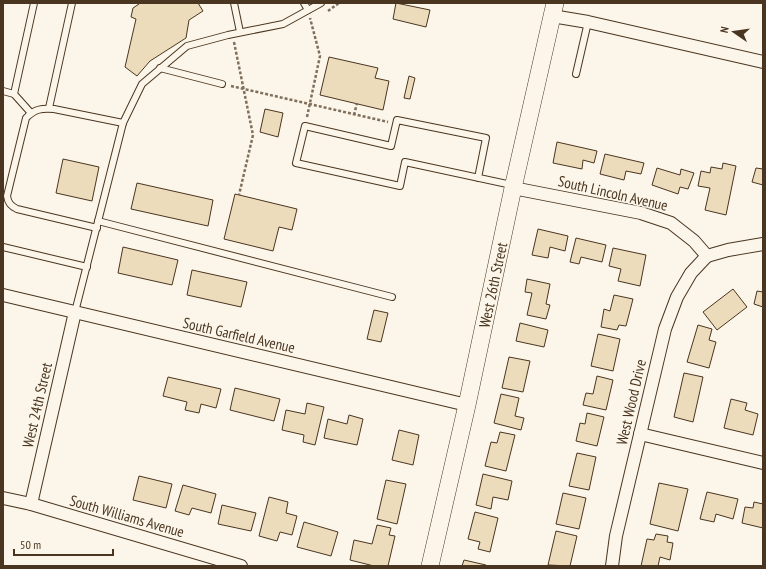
<svg xmlns="http://www.w3.org/2000/svg" width="766" height="569" font-family="'PT Sans Narrow',sans-serif">
	<rect width="100%" height="100%" fill="#fbf6e9"/>
	<g fill="#ecdcbc" stroke="#4a3520">
		<polygon points="140,3 198,3 203,11 189,20 186,38 150,61 137,76 125,67 136,19 131,17 133,8 139,4"/>
		<polygon points="396,3 430,10 426,27 393,19"/>
		<polygon points="329,57 378,68 375,78 389,81 383,110 320,95"/>
		<polygon points="409,76 415,78 410,99 404,98"/>
		<polygon points="265,109 283,113 278,137 260,132"/>
		<polygon points="557,142 597,151 594,163 583,160 582,169 553,163"/>
		<polygon points="605,154 644,163 641,174 626,171 624,180 600,174"/>
		<polygon points="63,159 99,167 92,201 56,193"/>
		<polygon points="723,163 736,166 726,215 705,210 710,188 698,186 701,171 710,173 711,167 722,169"/>
		<polygon points="657,168 680,175 681,169 694,173 688,189 680,187 678,194 652,185"/>
		<polygon points="756,168 763,169 763,185 752,182"/>
		<polygon points="137,183 213,200 208,226 131,209"/>
		<polygon points="235,194 297,209 292,230 279,227 273,251 224,239"/>
		<polygon points="538,229 568,236 565,251 550,247 548,258 532,255"/>
		<polygon points="576,238 606,245 602,262 581,257 579,264 570,262"/>
		<polygon points="123,247 178,260 172,285 118,273"/>
		<polygon points="613,248 646,255 640,286 618,281 621,269 609,266"/>
		<polygon points="192,270 247,282 241,307 187,295"/>
		<polygon points="527,279 550,284 546,304 550,305 546,319 527,315 532,293 525,292"/>
		<polygon points="733,289 747,307 717,330 703,312"/>
		<polygon points="757,291 763,292 763,307 754,304"/>
		<polygon points="614,295 633,299 626,326 619,325 617,330 601,327 604,309 610,311"/>
		<polygon points="374,310 388,313 381,342 367,339"/>
		<polygon points="520,323 548,330 544,347 516,341"/>
		<polygon points="698,325 712,329 709,340 716,342 709,368 687,362"/>
		<polygon points="598,334 620,339 613,371 591,366"/>
		<polygon points="509,357 530,361 523,392 502,388"/>
		<polygon points="684,373 703,377 693,422 674,417"/>
		<polygon points="597,376 613,380 606,410 583,405 586,393 593,394"/>
		<polygon points="168,377 221,389 216,408 201,404 199,413 185,410 187,402 163,396"/>
		<polygon points="235,388 280,399 274,421 230,410"/>
		<polygon points="501,394 519,398 515,416 524,418 521,430 494,423"/>
		<polygon points="731,399 747,403 745,410 758,414 753,435 724,428"/>
		<polygon points="307,403 324,407 315,445 303,442 304,435 282,430 286,410 305,414"/>
		<polygon points="587,413 604,417 597,446 576,441 580,423 585,424"/>
		<polygon points="349,415 363,419 357,445 324,438 328,419 347,424"/>
		<polygon points="399,430 419,435 413,465 392,460"/>
		<polygon points="500,432 515,435 506,471 485,466 491,442 497,443"/>
		<polygon points="577,453 596,457 589,490 569,486"/>
		<polygon points="483,474 512,481 508,500 493,497 491,509 476,505"/>
		<polygon points="139,476 172,484 166,508 133,500"/>
		<polygon points="386,480 406,484 397,524 377,519"/>
		<polygon points="659,483 688,489 678,531 650,524"/>
		<polygon points="183,485 216,494 211,513 192,508 189,515 175,511"/>
		<polygon points="707,492 738,499 733,519 716,514 714,522 700,519"/>
		<polygon points="563,493 586,498 579,529 556,524"/>
		<polygon points="269,497 288,502 286,513 297,516 292,535 280,532 277,541 259,536"/>
		<polygon points="754,502 763,504 763,528 742,523 745,507 753,508"/>
		<polygon points="222,505 256,513 251,531 218,524"/>
		<polygon points="475,512 498,518 490,552 478,549 480,542 468,539"/>
		<polygon points="304,522 338,532 331,556 297,547"/>
		<polygon points="377,525 391,528 389,535 395,536 388,566 374,566 350,560 354,540 372,544"/>
		<polygon points="556,531 577,536 570,566 548,565"/>
		<polygon points="656,534 668,536 667,542 673,543 670,560 660,557 658,566 641,566 647,539 654,540"/>
		<polygon points="464,560 486,565 486,566 462,566"/>
	</g>
	<g fill="none" stroke-linecap="round" stroke-linejoin="round">
		<defs>
			<g id="service">
				<polyline points="234,3 240,32"/>
				<polyline points="304,3 308,10"/>
				<polyline points="160,68 222,84"/>
				<polyline points="576,74 588,22"/>
				<polyline points="3,91 14,94"/>
				<polyline points="49,108 72,3"/>
				<polyline points="31,113 14,94 34,3"/>
				<polyline points="478,178 486,138 397,120 391,146 305,126 296,163 400,186 405,162 512,185"/>
				<polyline points="98,221 392,297"/>
				<path d="M97 228 17 209C11 206 8 203 7 196L26 118C35 109 41 108 54 109L123 123"/>
				<polyline points="3,247 87,267"/>
				<polyline points="75,312 123,123 142,84 187,46 228,35 283,24 321,3"/>
			</g>
			<g id="minor">
				<polyline points="552,16 588,22 763,62"/>
				<polyline points="513,188 641,213 671,223 694,241 707,256"/>
				<polyline points="707,256 728,250 763,244"/>
				<polyline points="3,295 467,405"/>
				<polyline points="640,434 763,463"/>
				<polyline points="3,498 31,504 241,566"/>
				<polyline points="31,504 75,312"/>
				<polyline points="612,566 616,536 665,329 677,297 691,273 707,256"/>
			</g>
			<g id="secondary">
				<path id="s1" d="M430 566 467 405 513 188 555 3"/>
			</g>
		</defs>
		<use href="#service" stroke="#4a3520" stroke-width="8"/>
		<use href="#minor" stroke="#4a3520" stroke-width="14"/>
		<use href="#secondary" stroke="#4a3520" stroke-width="18"/>
		<g stroke="#7f6f5c" stroke-width="2.5" stroke-dasharray="3 2" stroke-linecap="butt">
			<polyline points="328,11 339,3"/>
			<polyline points="234,42 253,135 239,195"/>
			<polyline points="231,86 388,122"/>
			<polyline points="354,115 357,103"/>
			<polyline points="307,117 320,56 310,18"/>
		</g>
		<use href="#service" stroke="#fbf6e9" stroke-width="6"/>
		<use href="#minor" stroke="#fbf6e9" stroke-width="12"/>
		<use href="#secondary" stroke="#fbf6e9" stroke-width="17"/>
	</g>
	<g text-anchor="middle" dominant-baseline="central" stroke-width="3" stroke-linejoin="round" paint-order="stroke">
		<g font-size="15" fill="#4a3520" stroke="#fbf6e9">
			<text transform="translate(613 193) rotate(13)">South Lincoln Avenue</text>
			<text stroke="none"><textPath href="#s1" startOffset="288">West 26th Street</textPath></text>
			<text transform="translate(239 335) rotate(13)">South Garfield Avenue</text>
			<text transform="translate(631 402) rotate(-77)">West Wood Drive</text>
			<text transform="translate(37 405) rotate(-77)">West 24th Street</text>
			<text transform="translate(127 516) rotate(16)">South Williams Avenue</text>
		</g>
	</g>
	<rect width="766" height="569" fill="none" stroke="#4a3520" stroke-width="8"/>
	<g transform="translate(734 32) rotate(283)" stroke="#fbf6e9" stroke-width="3" paint-order="stroke">
	<path d="M0-3L7 15L0 10L-7 15Z" fill="#4a3520"/>
	<text y="-6" font-size="11" font-weight="bold" text-anchor="middle" fill="#4a3520">N</text>
	</g>
	<path d="M14 549v6h99v-6" fill="none" stroke="#4a3520" stroke-width="2"/>
	<text x="20" y="549" font-size="12" fill="#4a3520" stroke="#fbf6e9" stroke-width="3" paint-order="stroke">50 m</text>
</svg>
